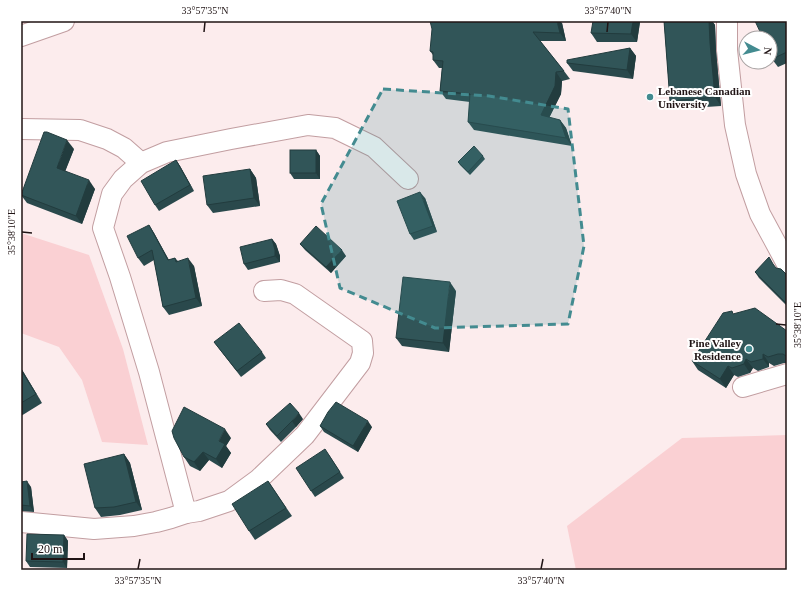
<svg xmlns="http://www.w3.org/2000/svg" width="808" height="591" font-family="Georgia,serif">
	<rect width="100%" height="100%" fill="#fceced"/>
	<g fill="#fad0d3">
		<polygon points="21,233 89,255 123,349 148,445 102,442 82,380 59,347 21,333"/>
		<polygon points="787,435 787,570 576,570 567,526 682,438"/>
	</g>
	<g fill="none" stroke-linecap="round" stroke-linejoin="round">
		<defs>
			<g id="minor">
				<polyline points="727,21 727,50 735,125 746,174 760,214 787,264"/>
				<polyline points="21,36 64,21"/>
				<polyline points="21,129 80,130 107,139 124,148 141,163"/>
				<polyline points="743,387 787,374"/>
				<polyline points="186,513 149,372 120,277 103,228 112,194 123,179 141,163 167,152 231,139 308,125 335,128 374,147 408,179"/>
				<polyline points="21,522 94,529 134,526 156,522 171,518 186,513 199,511 229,501 259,479 305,435 360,363 363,353 362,341 295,294 281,290 264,291"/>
			</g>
		</defs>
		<use href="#minor" stroke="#c29ea1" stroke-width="22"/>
		<use href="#minor" stroke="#fff" stroke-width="20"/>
	</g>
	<g fill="#2a494c">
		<polygon points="664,21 712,21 715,25 716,51 721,106 676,109 670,101"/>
		<polygon points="787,21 787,63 778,67 772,59"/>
		<polygon points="640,22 637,42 597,42 591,33"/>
		<polygon points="562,23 566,41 540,41 564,71 570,79 562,81 561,94 549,118 560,120 566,128 572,146 474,130 468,122 470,102 446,99 440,91 442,68 439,68 433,60 433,55 430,51"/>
		<polygon points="630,48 636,56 633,79 573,71 567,63"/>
		<polygon points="74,149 65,171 95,189 82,224 27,203 21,195 21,194"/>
		<polygon points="316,150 320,156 320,179 294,179 290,173"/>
		<polygon points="483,156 485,159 470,175 460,165 458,162"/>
		<polygon points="176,160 180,166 194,191 159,211 155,205"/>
		<polygon points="250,169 256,178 260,206 213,213 207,205"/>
		<polygon points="425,198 437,232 414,240 410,234"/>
		<polygon points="149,225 154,233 169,260 175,258 178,261 194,266 202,306 169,315 163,307 154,260 144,266 138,258"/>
		<polygon points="272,239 276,244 280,256 280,262 248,270 244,264"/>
		<polygon points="300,244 346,256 331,273 305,250"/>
		<polygon points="776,268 787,275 787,306 759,278 755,272"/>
		<polygon points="456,291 449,352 402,346 396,338"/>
		<polygon points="734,314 787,331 787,363 784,363 774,366 769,363 769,367 758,371 753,368 750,373 738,377 734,375 726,388 698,370 692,361"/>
		<polygon points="214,342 262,352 266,358 241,377"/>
		<polygon points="21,368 42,403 21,416"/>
		<polygon points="303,419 296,427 281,442 270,430 266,424"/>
		<polygon points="320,426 372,427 358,452 324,432"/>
		<polygon points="231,438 226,446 231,453 222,468 209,460 200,471 190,466 184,457"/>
		<polygon points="124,454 130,463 142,510 120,515 101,517 95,508"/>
		<polygon points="329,455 344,478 315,497 311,491"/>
		<polygon points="268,481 292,516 255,540 249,531"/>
		<polygon points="21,482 31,487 34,512 21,511"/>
		<polygon points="64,535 68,541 67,568 30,567 26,561"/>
	</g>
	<g fill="#223c3e">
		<polygon points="557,21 560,21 562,23 566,41 560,33"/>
		<polygon points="633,21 639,21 640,22 637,42 631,34"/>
		<polygon points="709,21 712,21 715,25 716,51 721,106 715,97 710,43"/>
		<polygon points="630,48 636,56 633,79 627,70"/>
		<polygon points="556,72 562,81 561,94 546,124 541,115"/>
		<polygon points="560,120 566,128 572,146 566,138"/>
		<polygon points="67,140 74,149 63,177 57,168"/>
		<polygon points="316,150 320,156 320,179 316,173"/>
		<polygon points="176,160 180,166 194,191 190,185"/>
		<polygon points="250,169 256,178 260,206 254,198"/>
		<polygon points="89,180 95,189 82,224 76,216"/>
		<polygon points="420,192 425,198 437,232 433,226"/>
		<polygon points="149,225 154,233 173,268 168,260"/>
		<polygon points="272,239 276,244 280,256 280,262 275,256"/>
		<polygon points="342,250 346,256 331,273 326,267"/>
		<polygon points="188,258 194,266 202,306 196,298"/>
		<polygon points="450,282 456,291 449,352 443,343"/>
		<polygon points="763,354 769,363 769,367 763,359"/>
		<polygon points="746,359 753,368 750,373 744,364"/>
		<polygon points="728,366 734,375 726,388 720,379"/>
		<polygon points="21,368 42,403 21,370"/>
		<polygon points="299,413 303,419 296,427 292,421"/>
		<polygon points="368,421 372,427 358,452 353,446"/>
		<polygon points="225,429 231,438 226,446 231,453 222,468 216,459 219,441"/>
		<polygon points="203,452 209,460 200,471 194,462"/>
		<polygon points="124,454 130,463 142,510 136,502"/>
		<polygon points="27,481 31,487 34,512 30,506"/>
		<polygon points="64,535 68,541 67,568 63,562"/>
	</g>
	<g fill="#315558" stroke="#223c3e">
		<polygon points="430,21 557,21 560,33 533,32 564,71 556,72 555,86 541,115 560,120 566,138 468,122 470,94 440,91 443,61 433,60 433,52 430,51 432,29"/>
		<polygon points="593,21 633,21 631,34 591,33"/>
		<polygon points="664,21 709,21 710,43 715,97 670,101"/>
		<polygon points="755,21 787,21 787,52 772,59 770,54 770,38 763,38"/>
		<polygon points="630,48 627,70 567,63 567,60"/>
		<polygon points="44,132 47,132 67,140 57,168 89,180 76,216 21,195"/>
		<polygon points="474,146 483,156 468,172 458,162"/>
		<rect x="290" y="150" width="26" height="23"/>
		<polygon points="176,160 190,185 155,205 141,181"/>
		<polygon points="250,169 254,198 207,205 203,176"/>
		<polygon points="420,192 433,226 410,234 397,201"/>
		<polygon points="149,225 168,260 175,258 176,262 188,258 196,298 163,307 152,250 138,258 127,236"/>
		<polygon points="316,226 342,250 326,267 300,244"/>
		<polygon points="272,239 275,250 275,256 244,264 240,247"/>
		<polygon points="769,257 773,264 776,268 781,269 787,275 787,304 755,272"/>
		<polygon points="403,277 450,282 443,343 396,338"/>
		<polygon points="755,308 787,331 787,354 786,356 783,354 778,354 768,357 763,354 763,359 751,362 746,359 744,364 732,368 728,366 720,379 692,361 723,313 732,311 733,314"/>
		<polygon points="239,323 262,352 237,371 214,342"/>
		<polygon points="21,370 36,394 21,403"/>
		<polygon points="336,402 368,421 353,446 320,426 328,412"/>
		<polygon points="290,403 299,413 292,421 277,436 266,424"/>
		<polygon points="184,407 225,429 219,441 225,444 216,459 203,452 194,462 184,457 174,438 172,431"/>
		<polygon points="325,449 340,472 311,491 296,468"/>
		<polygon points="124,454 136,502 114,507 95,508 84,464"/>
		<polygon points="27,481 30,506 21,505 21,482"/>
		<polygon points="268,481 286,508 249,531 232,504"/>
		<polygon points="27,534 64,535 63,562 26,561"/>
	</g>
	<path fill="#438b90" fill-opacity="0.2" stroke="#438b90" stroke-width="3" stroke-dasharray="8 5" stroke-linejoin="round" d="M383 89 489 96 568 109 584 246 568 324 435 328 340 288 321 204Z"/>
	<path fill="none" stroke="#201415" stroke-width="1.5" d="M204 32 205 22M607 32 608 22M22 232 32 233M776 324 786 325M138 569 140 559M541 569 543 559"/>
	<g fill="#438b90" stroke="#fff" stroke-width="1.5">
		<circle cx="650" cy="97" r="4"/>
		<circle cx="749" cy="349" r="4"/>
	</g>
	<g text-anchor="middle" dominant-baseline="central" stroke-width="4" stroke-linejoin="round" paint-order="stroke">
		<g font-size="11" font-weight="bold" fill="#201415" stroke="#fff" text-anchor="start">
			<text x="658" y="91">Lebanese Canadian<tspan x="658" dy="13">University</tspan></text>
			<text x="741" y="343" text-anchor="end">Pine Valley<tspan x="741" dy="13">Residence</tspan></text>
		</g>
	</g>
	<rect width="808" height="591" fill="none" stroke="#ffffff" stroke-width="44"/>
	<g transform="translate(758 50) rotate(97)"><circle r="19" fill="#ffffff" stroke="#a6a1a1"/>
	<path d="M0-3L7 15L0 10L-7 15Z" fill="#438b90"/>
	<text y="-6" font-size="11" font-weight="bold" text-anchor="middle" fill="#201415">N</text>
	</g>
	<path d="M32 553v6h52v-6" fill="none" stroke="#201415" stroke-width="2"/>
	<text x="38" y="553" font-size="12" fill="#201415" stroke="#ffffff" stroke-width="3" paint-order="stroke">20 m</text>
	<rect x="22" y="22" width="764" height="547" fill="none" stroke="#201415" stroke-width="1.5"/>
	<g font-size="10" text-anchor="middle" fill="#201415">
		<text x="205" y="14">33°57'35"N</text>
		<text x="608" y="14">33°57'40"N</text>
		<text transform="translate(11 232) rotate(-90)" y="4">35°38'10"E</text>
		<text transform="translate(797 325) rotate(-90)" y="4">35°38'10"E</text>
		<text x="138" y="584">33°57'35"N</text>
		<text x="541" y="584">33°57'40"N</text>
	</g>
</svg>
